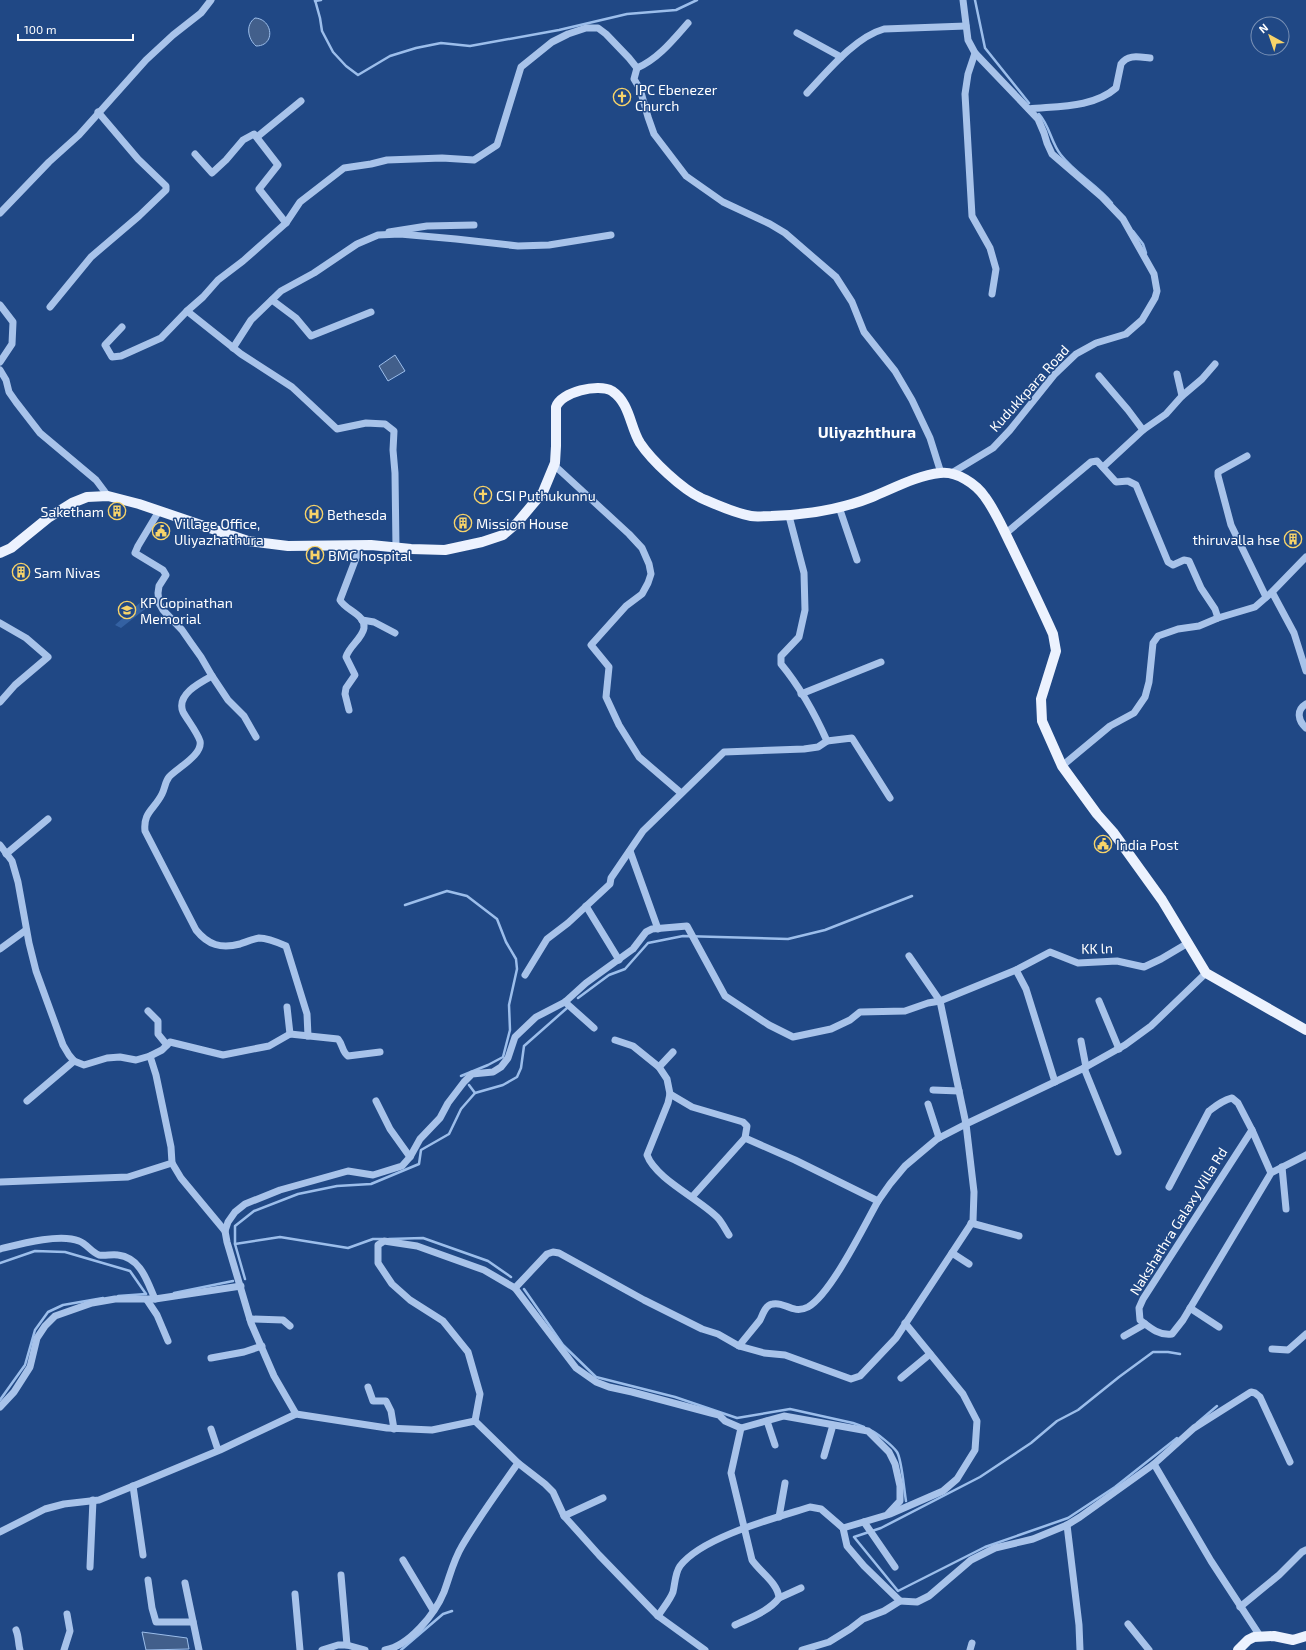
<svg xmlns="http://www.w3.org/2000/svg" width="1306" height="1650" font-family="'Exo 2',sans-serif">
	<rect width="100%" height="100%" fill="#204885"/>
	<polygon fill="#3461a2" points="143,600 149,606 121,628 115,625"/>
	<g fill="#425f8b" stroke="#9cbeeb">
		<path d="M255 18C273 19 276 46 256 46 248 39 245 25 255 18Z"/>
		<polygon points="395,355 405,371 388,381 379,366"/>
		<polygon points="142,1632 187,1638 189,1649 146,1650"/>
	</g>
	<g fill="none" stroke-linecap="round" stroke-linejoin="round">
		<g stroke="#9cbeeb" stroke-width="2.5">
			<polyline points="315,0 320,18 322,31 333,52 346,66 358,75 390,56 416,48 441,43 470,46 559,30 627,14 676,10 697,0"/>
			<polyline points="975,0 985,48 1029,103"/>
			<polyline points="315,1 321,0"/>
			<path d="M1039 114C1050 126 1051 143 1061 155 1075 173 1097 185 1112 203"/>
			<polyline points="1133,231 1143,244 1146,253"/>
			<polyline points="405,905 447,891 467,896 497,919 506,942 516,959 517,969 509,1005 510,1030 503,1057 488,1065 461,1076"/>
			<polyline points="578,998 609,975 625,969 648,943 683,936 788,939 825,930 912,896"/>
			<polyline points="469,1085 475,1093"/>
			<polyline points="389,1239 423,1238 488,1261 511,1277"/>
			<polyline points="235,1244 280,1237 348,1248 373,1239 382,1239"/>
			<polyline points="0,1263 35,1251 65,1252 130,1271 146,1294"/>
			<polyline points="245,1279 235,1244 235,1226 254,1211 298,1194 337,1186 371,1184 419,1164 421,1150 449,1134 461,1109 475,1093 503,1085 517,1077 521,1068 524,1046 567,1008"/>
			<polyline points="524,1289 563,1345 596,1377 675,1397 737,1418 790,1409 853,1423 864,1427"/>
			<polyline points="174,1293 233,1281"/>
			<polyline points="118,1296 146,1294"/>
			<polyline points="0,1400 25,1365 35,1330 48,1312 63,1305 103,1298"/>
			<polyline points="1197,1423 1217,1406"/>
			<path d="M870 1430C877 1433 893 1446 897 1452 902 1460 904 1490 906 1501"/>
			<polyline points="1177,1438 1115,1487 1068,1518 985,1547 898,1591 854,1537 881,1528 980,1477 1031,1443 1057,1421 1078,1410 1119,1377 1153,1352 1168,1352 1180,1354"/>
			<polyline points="401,1650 443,1614 452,1611"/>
		</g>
		<g stroke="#a8c3ea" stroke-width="7">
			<path d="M688 23C673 40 658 59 637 68L634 79 640 89 648 117 654 134 686 176 723 202 770 224 785 233 836 277 852 302 864 332 895 371 912 400 930 438 941 473"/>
			<polyline points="797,33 841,57"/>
			<polyline points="975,53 968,74 965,94 972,216 990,248 996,269 992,294"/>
			<path d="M807 93C827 72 855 37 884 29L966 26"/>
			<path d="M1029 109C1057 106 1093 108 1116 88L1121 64C1128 54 1139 57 1150 58"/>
			<polyline points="257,137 301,101"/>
			<polyline points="195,154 212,173 226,160 243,140 254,134 278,165 259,189 286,223"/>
			<polyline points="0,213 49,162 79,135 146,60 173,35 201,13 211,0"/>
			<polyline points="389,232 427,226 474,225"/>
			<polyline points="272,300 296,318 311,336 371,312"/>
			<polyline points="0,305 13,322 12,344 0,362"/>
			<polyline points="50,307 91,257 139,216 166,190 166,186 138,159 98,112"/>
			<polyline points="187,311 241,354 292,387 337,429 366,423 385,424 394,431 393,450 395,473 396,548"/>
			<polyline points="122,327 105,345 112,357 121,356 161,338 187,311 203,297 218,280 243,261 286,223 300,202 344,168 371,164 387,160 442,158 474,160 497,145 521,67 552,42 568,34 586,28 598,28 606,34 629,58 637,68"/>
			<polyline points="233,348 251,320 281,291 314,273 357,244 378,235 400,234 456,239 518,246 549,245 611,235"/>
			<polyline points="0,370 6,380 9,392 16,402 40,433 96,480 108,496"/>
			<polyline points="1099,376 1128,410 1143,430"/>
			<polyline points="1182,396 1202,379 1215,364"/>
			<polyline points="1247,456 1218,472 1218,476 1231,525 1266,597"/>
			<polyline points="554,465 629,534 642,548 649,564 651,574 648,583 642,594 626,606 591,645 609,667 606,697 619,725 639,757 681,793"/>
			<polyline points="1103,467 1143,430 1166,414 1182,396 1177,374"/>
			<polyline points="950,474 993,448 1010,430 1054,375 1076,354 1096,343 1126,334 1142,320 1155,298 1157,291 1154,274 1123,219 1102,197 1052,154 1047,143 1044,133 1038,119 975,53 968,40 963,0"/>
			<polyline points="839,507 857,560"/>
			<polyline points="159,511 138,546 135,553 163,570 166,575 159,586 158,593 159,603 163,610 182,630 191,643 201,657 212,676 228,700 244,716 256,737"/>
			<polyline points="1005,534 1091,462 1097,461 1116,482 1128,481 1136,485 1168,562 1173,565 1184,560 1189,561 1201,588 1215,609 1218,618"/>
			<polyline points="1272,592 1294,633 1306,671"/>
			<polyline points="362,620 374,622 395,633"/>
			<polyline points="0,623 26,638 48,657 15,685 0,702"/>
			<path d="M212 676C199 683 176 695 183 712 188 721 197 732 200 741 203 755 177 768 169 777 165 782 165 788 162 794 154 810 143 812 145 831L196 930C208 945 221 949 240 944 246 942 253 939 259 938 268 938 277 942 286 946L307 1014 308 1036"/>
			<polyline points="801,694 881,662"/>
			<path d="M1306 704C1296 710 1298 721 1306 728"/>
			<path d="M349 710 345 694 346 688 355 675 346 657C349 646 362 639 364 628 366 615 345 610 340 600L361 545"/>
			<polyline points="827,741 852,738 890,798"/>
			<polyline points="1062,766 1110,726 1134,713 1145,697 1149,682 1153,643 1158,636 1178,629 1199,626 1218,618 1255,607 1272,592 1306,557"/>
			<polyline points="0,845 12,861 18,882 29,943 36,971 63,1045 69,1055 74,1061 84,1065 107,1058 120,1057 136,1060 150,1056 156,1075 171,1147 172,1163 128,1177 0,1182"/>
			<polyline points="630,851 658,929"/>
			<polyline points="6,854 48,819"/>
			<polyline points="586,906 619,960"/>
			<polyline points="0,949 26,930"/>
			<polyline points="1016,970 1026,989 1055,1082"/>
			<path d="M525 975 547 939 568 923 610 884 611 878 643 831 724 752 804 749 818 747 827 741C815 714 800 687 781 664V656L799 637 805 610 804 573 789 516"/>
			<polyline points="1099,1001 1119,1049"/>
			<polyline points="565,1002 594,1028"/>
			<polyline points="287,1007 290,1034"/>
			<polyline points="148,1011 158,1021 158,1034 167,1045"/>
			<path d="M615 1040 633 1046 659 1067 667 1079 670 1094 668 1103 647 1155C656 1179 698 1198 717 1217 722 1222 725 1229 729 1235"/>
			<polyline points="1081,1041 1086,1067"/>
			<path d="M150 1056 162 1050 170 1042 223 1055 269 1046 290 1034 338 1039C343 1045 342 1052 348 1056L380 1052"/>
			<polyline points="659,1067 673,1052"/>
			<polyline points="1084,1068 1118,1152"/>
			<polyline points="933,1090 959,1091"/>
			<polyline points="670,1094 692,1107 743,1122 747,1126 745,1138 692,1197"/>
			<polyline points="27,1101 74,1061"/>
			<polyline points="376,1101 390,1129 410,1157"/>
			<polyline points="928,1104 939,1138"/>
			<polyline points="172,1163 181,1178 225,1231"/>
			<polyline points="1282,1167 1286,1209"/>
			<path d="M1271 1173 1252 1130 1143 1299 1139 1308 1140 1320C1149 1327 1159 1336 1172 1334L1183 1320 1271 1173 1306 1155"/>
			<path d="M1169 1187 1209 1111C1217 1105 1223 1100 1232 1098L1238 1103 1252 1130"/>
			<polyline points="878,1201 890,1184 905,1166 937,1139 966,1124 1084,1068 1125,1045 1151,1026 1206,973"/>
			<polyline points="971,1223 1019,1236"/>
			<path d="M0 1249C20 1244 60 1233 79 1241 87 1244 91 1252 99 1255 105 1256 112 1254 118 1255 141 1258 147 1281 155 1299H115L92 1303 55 1316 45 1326 37 1338 30 1367 14 1392 0 1407"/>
			<polyline points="952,1253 969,1264"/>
			<path d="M515 1288 547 1254 553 1252 559 1253 644 1300 702 1329 718 1334 739 1346C746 1337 753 1329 760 1320 762 1316 764 1310 767 1307 768 1306 771 1304 773 1304 784 1301 793 1315 808 1307 831 1294 864 1226 878 1201L795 1160 745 1138"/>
			<polyline points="155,1299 241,1286"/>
			<polyline points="147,1300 157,1315 168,1341"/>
			<polyline points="1190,1308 1219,1327"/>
			<polyline points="250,1319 283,1320 290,1326"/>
			<polyline points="1124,1336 1145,1324"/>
			<polyline points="739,1346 764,1353 785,1355 851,1379 860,1376 896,1338 973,1221 974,1192 966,1124 940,1001 909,956"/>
			<polyline points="1272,1349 1288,1350 1306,1334"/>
			<polyline points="211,1358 244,1352 262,1346"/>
			<polyline points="901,1378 930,1354"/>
			<polyline points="368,1387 373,1401 386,1401 391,1411 394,1429"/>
			<polyline points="296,1414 274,1376 251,1323 227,1242 225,1231 228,1222 235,1212 245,1204 280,1190 348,1171 373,1175 402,1166 410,1157 420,1139 440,1118 448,1103 464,1082 472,1074 493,1072 501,1067 508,1058 515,1037 536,1017 565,1002 586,983 633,949 646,932 652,929 687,926 725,996 769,1025 793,1037 831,1029 850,1020 860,1012 905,1011 928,1003 940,1001 1016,970 1050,952 1078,963 1117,961 1144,967 1161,959 1188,943"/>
			<polyline points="475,1421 480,1394 468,1352 443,1321 410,1300 392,1284 378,1263 378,1245 384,1241 417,1246 484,1270 515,1288 576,1368 596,1382 609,1387 632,1392 711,1413 719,1415 725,1421 741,1428 784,1416 868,1431 889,1452 895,1464 900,1486 900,1501 887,1515 843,1528"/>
			<polyline points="767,1421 775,1445"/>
			<polyline points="211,1429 218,1450"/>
			<polyline points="824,1456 833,1425"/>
			<polyline points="1154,1464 1211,1561 1260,1636"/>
			<polyline points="133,1486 143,1555"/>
			<polyline points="890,1514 943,1491 957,1479 975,1450 977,1421 963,1394 905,1323"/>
			<polyline points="564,1516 603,1498"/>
			<polyline points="779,1517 785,1483"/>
			<polyline points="864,1522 895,1567"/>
			<polyline points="1067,1525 1079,1625 1080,1650"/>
			<polyline points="0,1532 45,1509 64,1504 99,1500 143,1482 220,1450 296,1414 387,1428 432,1430 475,1421 518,1463 545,1484 553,1492 564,1516 599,1555 658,1616 705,1650"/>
			<polyline points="403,1560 433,1610"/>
			<polyline points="90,1567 93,1500"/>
			<polyline points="341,1575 347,1645"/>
			<polyline points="148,1580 152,1608 156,1622 193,1622"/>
			<polyline points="185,1583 199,1650"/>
			<polyline points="295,1594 300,1650"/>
			<polyline points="779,1598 801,1588"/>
			<polyline points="1240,1607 1279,1575 1302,1552 1306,1550"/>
			<path d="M658 1616C663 1608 670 1600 673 1592 675 1584 675 1573 680 1566 702 1537 775 1518 810 1507L821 1509 843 1528 847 1546 864 1566 900 1601 917 1602 929 1596 971 1560 995 1548 1033 1539 1067 1525 1080 1517 1154 1464 1194 1428 1251 1392 1255 1393 1260 1397 1290 1462"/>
			<polyline points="1128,1624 1149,1650"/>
			<path d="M735 1625C750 1618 769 1611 779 1598 778 1583 760 1572 752 1560L731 1473 741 1428"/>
			<path d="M16 1630C19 1637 18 1643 20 1650"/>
			<polyline points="64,1650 70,1631 67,1614"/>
			<polyline points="322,1650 338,1645 347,1645 365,1650"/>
			<path d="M385 1650C409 1646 435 1614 444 1592 450 1576 453 1561 462 1546 479 1517 499 1490 518 1463"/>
			<polyline points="802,1650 829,1642 850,1629 863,1619 884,1611 900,1601"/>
			<polyline points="970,1650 972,1643"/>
		</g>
		<g stroke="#ecf2fe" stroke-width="10">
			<path d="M0 553 11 548 48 518 72 503 87 497 108 496 139 504 248 541 288 546 371 545 411 549 445 550 482 542 503 535 517 523 543 492 555 463 556 446V407C561 392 598 383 612 391 630 403 630 427 640 443 652 461 682 489 701 498 717 505 734 513 751 516 757 517 765 516 771 516 805 515 840 510 872 497 892 489 918 475 940 473 957 471 976 484 985 497 996 512 1004 531 1012 547 1026 576 1040 605 1053 634L1056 651 1041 699 1042 721 1062 766 1097 814 1113 832 1162 900 1206 973 1306 1030"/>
			<polyline points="1238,1650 1248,1640 1254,1637 1274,1636 1293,1640 1306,1636"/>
		</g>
	</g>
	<defs>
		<symbol id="church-ring" viewBox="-11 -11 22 22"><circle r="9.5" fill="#204885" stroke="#f7d369" stroke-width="1.5"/><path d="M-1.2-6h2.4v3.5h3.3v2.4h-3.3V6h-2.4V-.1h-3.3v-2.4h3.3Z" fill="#f7d369"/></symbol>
		<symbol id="building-ring" viewBox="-11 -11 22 22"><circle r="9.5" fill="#204885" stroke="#f7d369" stroke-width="1.5"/><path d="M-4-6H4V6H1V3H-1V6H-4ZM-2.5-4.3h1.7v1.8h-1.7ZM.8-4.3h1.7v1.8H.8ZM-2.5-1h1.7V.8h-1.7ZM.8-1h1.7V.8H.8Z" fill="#f7d369"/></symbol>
		<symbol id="hospital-ring" viewBox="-11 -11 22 22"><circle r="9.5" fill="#204885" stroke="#f7d369" stroke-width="1.5"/><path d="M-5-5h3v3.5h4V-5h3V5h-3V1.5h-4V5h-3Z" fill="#f7d369"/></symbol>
		<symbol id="civic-ring" viewBox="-11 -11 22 22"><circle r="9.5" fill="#204885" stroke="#f7d369" stroke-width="1.5"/><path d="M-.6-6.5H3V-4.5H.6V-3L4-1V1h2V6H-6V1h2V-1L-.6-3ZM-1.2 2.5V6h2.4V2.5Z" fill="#f7d369"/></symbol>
		<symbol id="school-ring" viewBox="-11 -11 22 22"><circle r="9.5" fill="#204885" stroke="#f7d369" stroke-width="1.5"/><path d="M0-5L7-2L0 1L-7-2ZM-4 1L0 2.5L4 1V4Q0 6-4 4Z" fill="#f7d369"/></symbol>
	</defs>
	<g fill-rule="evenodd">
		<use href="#church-ring" x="612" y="87" width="20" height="20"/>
		<use href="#church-ring" x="473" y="485" width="20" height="20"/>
		<use href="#building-ring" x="107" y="501" width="20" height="20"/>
		<use href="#hospital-ring" x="304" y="504" width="20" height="20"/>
		<use href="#building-ring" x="453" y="513" width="20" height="20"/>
		<use href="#civic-ring" x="151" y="521" width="20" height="20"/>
		<use href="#building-ring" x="1283" y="529" width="20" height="20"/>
		<use href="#hospital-ring" x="305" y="545" width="20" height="20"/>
		<use href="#building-ring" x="11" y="562" width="20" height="20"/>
		<use href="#school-ring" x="117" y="600" width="20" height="20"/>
		<use href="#civic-ring" x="1093" y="834" width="20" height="20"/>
	</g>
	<g text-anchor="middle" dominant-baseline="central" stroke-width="3" stroke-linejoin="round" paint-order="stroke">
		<g font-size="14" fill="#fff" stroke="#204885" text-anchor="start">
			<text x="635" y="89">IPC Ebenezer<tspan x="635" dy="16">Church</tspan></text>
			<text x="496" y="495">CSI Puthukunnu</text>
			<text x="104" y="511" text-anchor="end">Saketham</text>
			<text x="327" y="514">Bethesda</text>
			<text x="174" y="523">Village Office,<tspan x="174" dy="16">Uliyazhathura</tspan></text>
			<text x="476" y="523">Mission House</text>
			<text x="1280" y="539" text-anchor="end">thiruvalla hse</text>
			<text x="328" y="555">BMC hospital</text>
			<text x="34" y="572">Sam Nivas</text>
			<text x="140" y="602">KP Gopinathan<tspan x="140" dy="16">Memorial</tspan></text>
			<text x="1116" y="844">India Post</text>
		</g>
		<g font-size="14" fill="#fff" stroke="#204885">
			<text transform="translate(1029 388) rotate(-48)">Kudukkpara Road</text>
			<text transform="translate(1097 948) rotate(-1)">KK ln</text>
			<text transform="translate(1178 1221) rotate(-58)">Nakshathra Galaxy Villa Rd</text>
		</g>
		<g font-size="16" font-weight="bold" fill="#fff" stroke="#204885">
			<text x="867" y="431">Uliyazhthura</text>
		</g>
	</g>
	<g transform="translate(1270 36) rotate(320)"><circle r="19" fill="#204885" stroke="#7991b6"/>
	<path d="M0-3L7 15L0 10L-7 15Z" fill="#f7d369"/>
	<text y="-6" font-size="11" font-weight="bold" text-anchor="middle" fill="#ffffff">N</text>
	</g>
	<path d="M18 34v6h115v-6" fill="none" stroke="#ffffff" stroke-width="2"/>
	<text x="24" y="34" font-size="12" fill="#ffffff" stroke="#204885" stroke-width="3" paint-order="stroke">100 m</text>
</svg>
